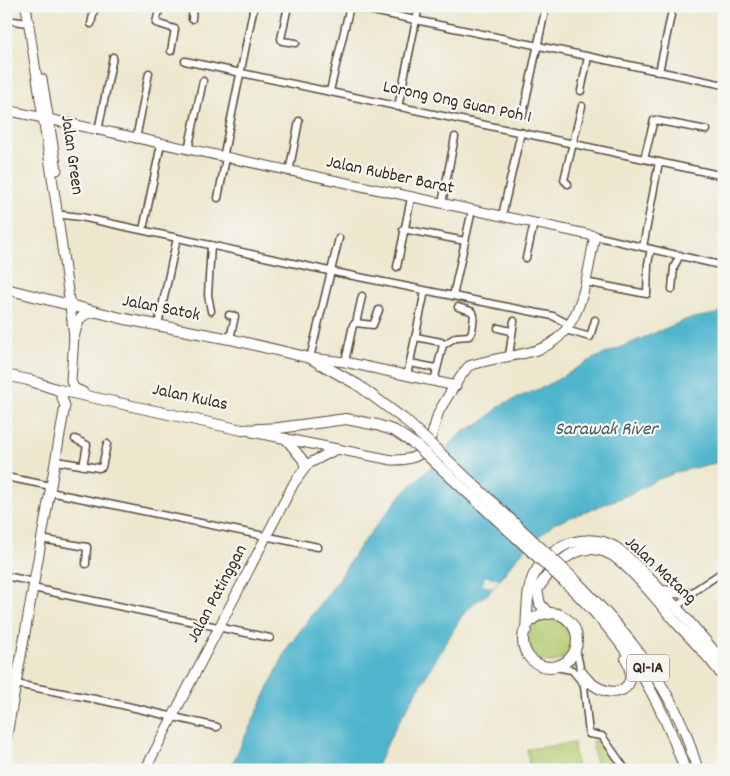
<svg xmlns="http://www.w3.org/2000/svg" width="730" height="776" font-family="Dekko,sans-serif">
	<rect width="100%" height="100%" fill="#f6f6f2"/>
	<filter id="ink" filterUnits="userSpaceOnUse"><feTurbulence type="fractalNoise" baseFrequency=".02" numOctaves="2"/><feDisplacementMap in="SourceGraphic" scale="10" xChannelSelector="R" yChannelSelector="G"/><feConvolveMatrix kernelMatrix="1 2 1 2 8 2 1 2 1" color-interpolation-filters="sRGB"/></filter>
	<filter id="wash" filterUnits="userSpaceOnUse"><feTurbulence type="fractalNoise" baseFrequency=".0096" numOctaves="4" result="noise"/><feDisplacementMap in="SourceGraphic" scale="20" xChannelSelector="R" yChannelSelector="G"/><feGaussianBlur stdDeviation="1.12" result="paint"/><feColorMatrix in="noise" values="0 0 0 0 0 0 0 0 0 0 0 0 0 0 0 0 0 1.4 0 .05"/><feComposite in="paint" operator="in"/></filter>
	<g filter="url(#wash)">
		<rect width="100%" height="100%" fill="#ede7ce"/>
		<g fill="#b2ca6f" stroke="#767a46">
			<circle cx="551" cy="640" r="22"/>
			<polygon points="599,740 620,770 597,770 592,741"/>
			<polygon points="574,743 577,770 530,770 527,749"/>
		</g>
		<polygon fill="#4fb5cd" stroke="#457076" points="724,309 724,461 680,471 654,481 628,495 553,524 520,554 488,594 475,602 461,617 393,732 375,770 227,770 234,760 288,647 339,579 359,547 403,493 429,469 451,443 463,432 481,423 503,404 546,386 593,359 688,319 716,314"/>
		<polygon fill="#ede7ce" points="485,577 500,579 493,587 483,585"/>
	</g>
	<g filter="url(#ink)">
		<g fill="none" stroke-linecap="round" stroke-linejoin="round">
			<defs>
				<g id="street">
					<polyline points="160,6 156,23 175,29 171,51"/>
					<polyline points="288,6 281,39 282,41 296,43"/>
					<polyline points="349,6 724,85"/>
					<polyline points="192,19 193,6"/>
					<polyline points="6,20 28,23"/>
					<polyline points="91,24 95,6"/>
					<polyline points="185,61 724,176"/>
					<polyline points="659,72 673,6"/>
					<polyline points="330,91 350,6"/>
					<polyline points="581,91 588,57"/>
					<polyline points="398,107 419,6"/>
					<polyline points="523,114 546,6"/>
					<polyline points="98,131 113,57"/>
					<polyline points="136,139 149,73"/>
					<polyline points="188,150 203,81"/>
					<polyline points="223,158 254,6"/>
					<polyline points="644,159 654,120 707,130"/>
					<polyline points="289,172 299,121"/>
					<polyline points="568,184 564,180 582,106"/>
					<polyline points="218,198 226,158"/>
					<polyline points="442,203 455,137"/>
					<polyline points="63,215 81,217 329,271 553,316 570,325"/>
					<polyline points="502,216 521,132"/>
					<polyline points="403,229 465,241"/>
					<polyline points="143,230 161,144"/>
					<polyline points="595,236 724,266"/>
					<polyline points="211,245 208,295 211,311"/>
					<polyline points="643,247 659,162"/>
					<polyline points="526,258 534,223"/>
					<polyline points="397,267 411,198"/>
					<polyline points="585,282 647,294 648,264 651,249"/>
					<polyline points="672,289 674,267 680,255"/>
					<polyline points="453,296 472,210"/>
					<polyline points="229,315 235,316 230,339"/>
					<polyline points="356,323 362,296"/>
					<polyline points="158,325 177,238"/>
					<polyline points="498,328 511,331"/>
					<polyline points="566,330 590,337 595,320"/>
					<polyline points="416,337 441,342 443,345 434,381"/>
					<polyline points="443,345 456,337 469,336 472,332 474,315 471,311 458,307"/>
					<polyline points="509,356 514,321"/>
					<polyline points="310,358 339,238"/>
					<polyline points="345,362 353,325 356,323 373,325 379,310"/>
					<polyline points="410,363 436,368"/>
					<polyline points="407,376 425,291"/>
					<polyline points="75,439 87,445 83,466"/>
					<polyline points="56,461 99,468 102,467 107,444"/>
					<polyline points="6,477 51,486"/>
					<polyline points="50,492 318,547"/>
					<polyline points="41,539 87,547 86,564"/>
					<polyline points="6,576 34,582"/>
					<polyline points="33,588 270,638"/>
					<polyline points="676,608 694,591 724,571"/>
					<polyline points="576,649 584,686 589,734 602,736 626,770"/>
					<polyline points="555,667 572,670 581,681"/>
					<polyline points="6,675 17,678"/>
					<polyline points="16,684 105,701 217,727"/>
				</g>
				<g id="secondary">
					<polyline points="26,6 57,210 74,336 71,381 74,388 83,392"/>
					<polyline points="42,79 57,170"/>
					<path d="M6 110 595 236C586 277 583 335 537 350 515 357 491 358 469 366 464 370 440 408 438 414 429 442 430 461 392 460L252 432"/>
					<polyline points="310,358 345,362 456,386"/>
					<polyline points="285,438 303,460 305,467"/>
					<polyline points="6,741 65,406 59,390"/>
					<polyline points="145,770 294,483 308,464 335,450"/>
				</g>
				<g id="primary">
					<polyline points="6,289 125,319 230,339 310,358 358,385 405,420"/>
					<path d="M74 336C77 322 80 313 95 312"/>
					<polyline points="6,375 33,381"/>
					<polyline points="28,380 59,390 242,430 279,428 346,419 377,425 395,431"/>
					<path d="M575 580C618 624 660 672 684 729 689 742 693 756 698 770"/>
					<path d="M569 586C627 642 659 694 685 770"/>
					<polyline points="662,591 686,593"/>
					<circle cx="550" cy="640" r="27"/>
					<path d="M549 614 540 604 537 590C548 573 567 550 589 549 600 548 612 554 620 561 640 578 657 600 674 620 691 639 710 657 724 678"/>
					<path d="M526 630C529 591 524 572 560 548 576 538 599 538 615 547 626 554 636 566 646 575 674 603 699 633 724 663"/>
					<path d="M581 672C604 705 644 694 626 659"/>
				</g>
			</defs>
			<use href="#street" stroke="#564638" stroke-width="9"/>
			<use href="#secondary" stroke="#564638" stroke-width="11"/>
			<use href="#primary" stroke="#564638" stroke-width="12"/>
			<use href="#street" stroke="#fff" stroke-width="6"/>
			<use href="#secondary" stroke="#fff" stroke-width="9"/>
			<use href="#primary" stroke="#fff" stroke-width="10"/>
			<defs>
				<g id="primary-bridge">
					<polyline points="405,420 575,580"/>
					<polyline points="395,431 416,445 569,586"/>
				</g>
			</defs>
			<use href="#primary-bridge" stroke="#564638" stroke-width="12" stroke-linecap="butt"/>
			<use href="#primary-bridge" stroke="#fff" stroke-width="10"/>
		</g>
	</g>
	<g text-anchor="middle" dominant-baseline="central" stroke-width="4.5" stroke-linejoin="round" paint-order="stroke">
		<rect fill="#f6f6f2" stroke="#73675e" stroke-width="1" x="627" y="654.5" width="42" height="27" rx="4"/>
		<g font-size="16" font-weight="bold" fill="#3b2a1e">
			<text x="648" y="668">Q1-1A</text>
		</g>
		<g font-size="18" fill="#3b2a1e" stroke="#f6f6f2">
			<text transform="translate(457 103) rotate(12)">Lorong Ong Guan Poh 1</text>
			<text transform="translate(71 155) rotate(82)">Jalan Green</text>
			<text transform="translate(390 176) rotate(12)">Jalan Rubber Barat</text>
			<text transform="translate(161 309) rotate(11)">Jalan Satok</text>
			<text transform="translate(190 398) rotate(12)">Jalan Kulas</text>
			<text transform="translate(660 571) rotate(43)">Jalan Matang</text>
			<text transform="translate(218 594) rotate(-62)">Jalan Patinggan</text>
		</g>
		<g font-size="19" font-style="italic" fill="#425b5b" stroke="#f6f6f2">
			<text x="606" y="430">Sarawak River</text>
		</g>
	</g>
	<rect width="730" height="776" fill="none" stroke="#f6f6f2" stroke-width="25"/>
</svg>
